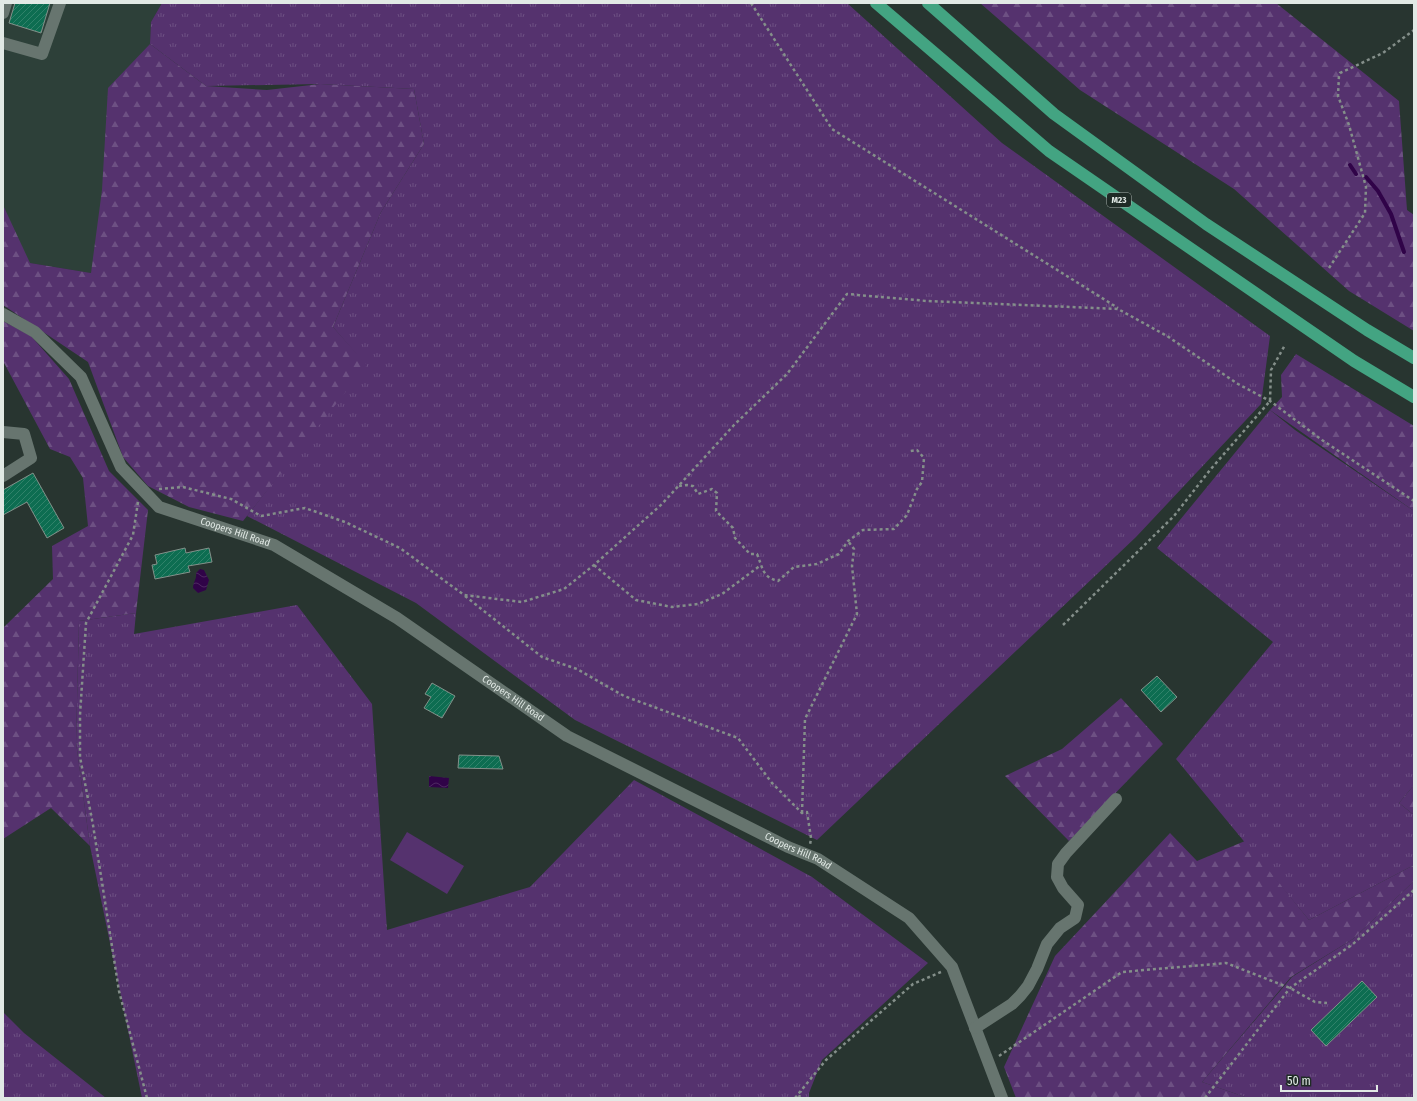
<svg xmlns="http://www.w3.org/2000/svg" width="1417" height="1101" font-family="'Fira Sans Condensed',sans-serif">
	<defs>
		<pattern id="grass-tufts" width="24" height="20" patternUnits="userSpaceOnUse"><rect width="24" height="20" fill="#55326e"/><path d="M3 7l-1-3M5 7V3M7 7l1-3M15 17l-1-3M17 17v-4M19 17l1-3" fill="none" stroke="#6d5083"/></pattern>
		<pattern id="forest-firs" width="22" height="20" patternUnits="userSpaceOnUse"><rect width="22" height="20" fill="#55326e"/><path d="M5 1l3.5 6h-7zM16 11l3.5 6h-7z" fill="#6d5083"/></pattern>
		<pattern id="water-waves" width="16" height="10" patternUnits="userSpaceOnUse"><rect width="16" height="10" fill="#300348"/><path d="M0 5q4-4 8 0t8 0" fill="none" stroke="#4e2862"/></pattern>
		<pattern id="building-hatch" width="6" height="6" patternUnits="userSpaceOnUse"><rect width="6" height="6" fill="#0d6d51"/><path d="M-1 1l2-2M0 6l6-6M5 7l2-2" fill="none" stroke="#30826a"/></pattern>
	</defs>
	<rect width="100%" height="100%" fill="#283530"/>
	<polygon fill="#2d4039" points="3,3 162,3 151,22 150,44 91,273 30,263 3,249"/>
	<g fill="url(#grass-tufts)" fill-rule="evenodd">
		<polygon points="162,3 847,3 1002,143 1270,336 1261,404 1136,537 817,840 575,720 416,603 247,516 365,364 333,327 381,212 424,144 414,89 320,84 206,86 150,44 151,22"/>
		<polygon points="1270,410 1295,430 1414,511 1414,785 1399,803 1414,815 1414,865 1309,920 1176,759 1273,642 1157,548"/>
		<polygon points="297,605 372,704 387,930 530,887 634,780 812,877 928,963 822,1060 809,1093 809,1098 142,1098 90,846 76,742 79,621 136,613 134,634"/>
		<path d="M1414 881V1098H1248L1202 1082 1292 977 1353 939ZM1362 981 1377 997 1326 1046 1311 1030Z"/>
		<polygon points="3,1012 24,1033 106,1098 3,1098"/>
	</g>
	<g fill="url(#forest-firs)">
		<polygon points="980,3 1276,3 1399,101 1407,210 1414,215 1414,331 1349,291 1234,189 1080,90"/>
		<polygon points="150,44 206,86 267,90 320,84 414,89 424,144 381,212 333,327 367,365 243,521 189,507 148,486 123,457 88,362 3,305 3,205 30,263 91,273 102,190 108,88"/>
		<polygon points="3,321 31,336 69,379 109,471 148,510 136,613 79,621 76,742 90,846 51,808 3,839 3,628 53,579 52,546 88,526 83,478 70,457 50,449 3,361"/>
		<polygon points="1296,354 1414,426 1414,511 1270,410 1282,397 1281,375"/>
		<polygon points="1121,698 1163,744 1069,841 1005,776 1062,749"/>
		<polygon points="1414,785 1414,815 1399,803"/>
		<polygon points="1170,833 1197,861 1245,841 1309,920 1414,865 1414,881 1353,939 1291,977 1202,1082 1248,1098 1016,1098 1004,1067 1055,956"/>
	</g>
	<polygon fill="#55326e" points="407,832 464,866 447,894 390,860"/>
	<g fill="url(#water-waves)">
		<path d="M200 569 204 570 209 580 206 590 198 593 193 588C193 582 197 579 196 573Z"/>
		<polygon points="429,776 449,778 448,788 429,787"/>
	</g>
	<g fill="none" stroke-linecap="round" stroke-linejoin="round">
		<g stroke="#300348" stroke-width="4">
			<polyline points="1350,165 1356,174"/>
			<polyline points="1366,177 1378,191 1391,214 1404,252"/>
		</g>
	</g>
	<g fill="url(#building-hatch)" stroke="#82918a">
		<polygon points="15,3 50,3 41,33 9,23"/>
		<polygon points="33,473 64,528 47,538 27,502 3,515 3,490"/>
		<polygon points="185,548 186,553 209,548 212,562 188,566 190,572 155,579 152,565 157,564 155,555"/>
		<polygon points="1157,676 1177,697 1161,712 1141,690"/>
		<polygon points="432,683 455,696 442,718 424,708 431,697 425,694"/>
		<polygon points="459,755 499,756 503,769 458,768"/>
		<polygon points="1362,981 1377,997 1326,1046 1311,1030"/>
	</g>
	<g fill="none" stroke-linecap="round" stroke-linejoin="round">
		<g stroke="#848f8a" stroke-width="2.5" stroke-dasharray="3 3" stroke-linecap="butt">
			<polyline points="751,3 832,129 1118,308"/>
			<polyline points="1329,268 1365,213 1366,187 1349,125 1338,96 1339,75 1340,73 1383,53 1414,30"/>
			<path d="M679 486 687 485 693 486 698 494 712 489 717 493 716 511 733 528 735 538 750 554H757C763 568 762 577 778 581L794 567 817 564 839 554 848 541 863 530 894 529 907 515 917 489 922 482 924 458 917 450 910 451"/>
			<polyline points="159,489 183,487 231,499 261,516 305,508 345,522 400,548 464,595 522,602 564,589 594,565 662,504 734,425 787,374 847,294 927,301 1118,309 1167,336 1238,384 1270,401 1322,440 1414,501"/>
			<polyline points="138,502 133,535 86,623 80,715 80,757 93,825 119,991 147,1098"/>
			<polyline points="594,565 636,600 672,607 698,604 722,594 761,565"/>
			<polyline points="465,596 542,657 577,669 624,696 738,738 772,783 802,813 807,812 811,838 810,845"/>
			<polyline points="1063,625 1174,516 1210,470 1270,401 1271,370 1285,345"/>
			<polyline points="802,813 805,719 857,614 852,566 854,549 848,541"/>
			<polyline points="999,1056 1122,972 1226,963 1290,988 1315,1002 1327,1003"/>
			<polyline points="795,1098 826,1060 913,984 941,972"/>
			<polyline points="799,1098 801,1091"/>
			<polyline points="1205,1098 1290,988 1353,944 1414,890"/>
		</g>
		<g stroke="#67756f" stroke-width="12">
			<polyline points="3,13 6,3"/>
			<polyline points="3,43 42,54 60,3"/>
			<path id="s1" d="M3 314 35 332 81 377 121 467 159 507 274 545 397 618 567 736 788 847 818 859 909 918 952 967 1002 1098"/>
			<polyline points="3,432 24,434 31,458 3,476"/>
			<polyline points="975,1028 1012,1004 1020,996 1028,986 1037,969 1047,944 1060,928 1075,918 1078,905 1063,888 1057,877 1058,864 1066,853 1116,799"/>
		</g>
		<g stroke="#43a482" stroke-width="12">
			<polyline points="876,3 1049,151 1354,361 1414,397"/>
			<polyline points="928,3 1054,114 1206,224 1367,330 1414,358"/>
		</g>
	</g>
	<g text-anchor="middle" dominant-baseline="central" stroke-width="3" stroke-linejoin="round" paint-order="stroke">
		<rect fill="#1f2b26" stroke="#a7b0ac" stroke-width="1" x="1107" y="193" width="24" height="14" rx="3"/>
		<g font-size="9" font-weight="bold" fill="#e1e9e5">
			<text x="1119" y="200">M23</text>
		</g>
		<g font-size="10" fill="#e1e9e5" stroke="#1f2b26">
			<text stroke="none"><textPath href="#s1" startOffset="335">Coopers Hill Road</textPath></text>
			<text stroke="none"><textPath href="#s1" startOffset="660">Coopers Hill Road</textPath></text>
			<text stroke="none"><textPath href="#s1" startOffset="984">Coopers Hill Road</textPath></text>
		</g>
	</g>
	<rect width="1417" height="1101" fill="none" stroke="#e1e9e5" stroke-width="8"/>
	<path d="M1281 1085v6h96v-6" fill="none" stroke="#e1e9e5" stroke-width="2"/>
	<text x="1287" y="1085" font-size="12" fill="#e1e9e5" stroke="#1f2b26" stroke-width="3" paint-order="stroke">50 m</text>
</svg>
